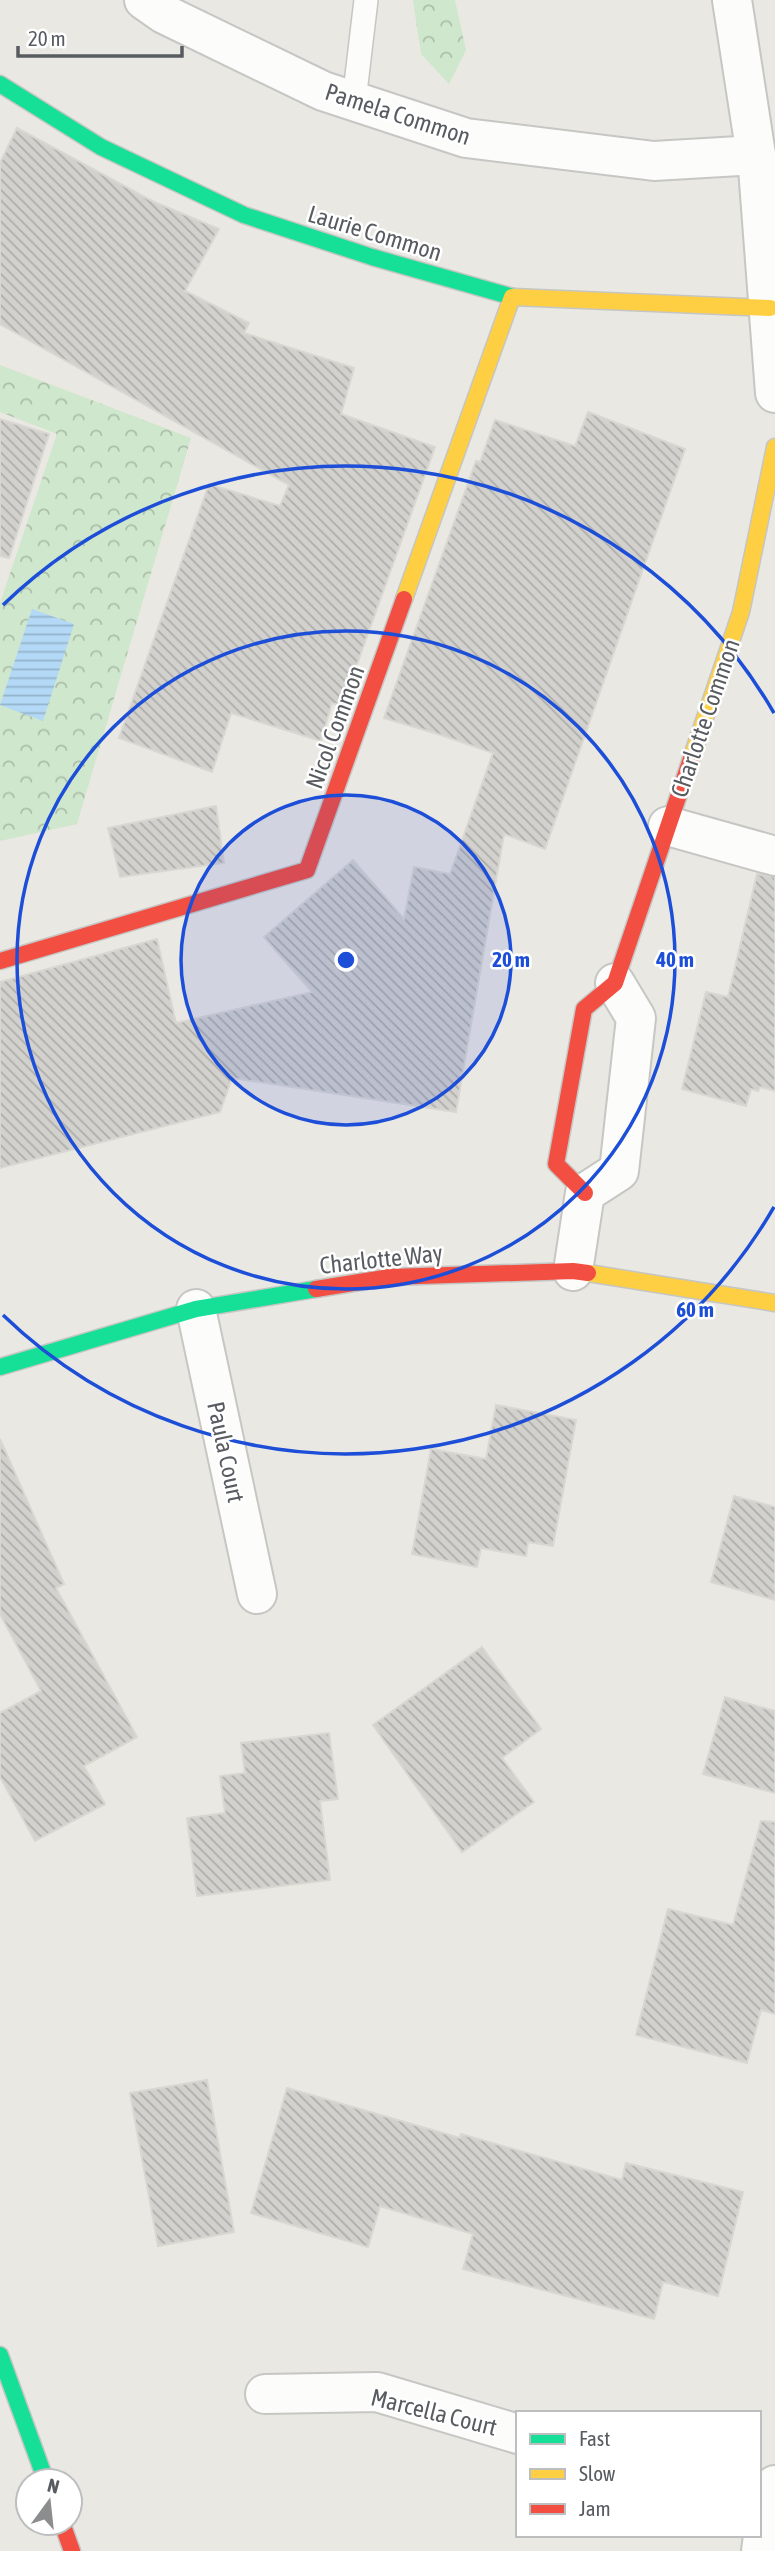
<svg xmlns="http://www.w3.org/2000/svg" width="775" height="2551" font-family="'Asap Condensed',sans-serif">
	<defs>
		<pattern id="park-crowns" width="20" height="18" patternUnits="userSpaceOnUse" patternTransform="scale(1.75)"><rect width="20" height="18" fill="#cfe7cc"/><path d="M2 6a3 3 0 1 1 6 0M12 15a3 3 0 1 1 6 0" fill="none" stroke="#abbea9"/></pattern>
		<pattern id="water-rules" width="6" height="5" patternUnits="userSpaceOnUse" patternTransform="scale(1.75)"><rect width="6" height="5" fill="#b3d9f6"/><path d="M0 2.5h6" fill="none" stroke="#94b3cb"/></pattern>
		<pattern id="building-back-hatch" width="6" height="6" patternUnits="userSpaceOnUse" patternTransform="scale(1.75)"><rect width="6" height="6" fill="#d2d1cd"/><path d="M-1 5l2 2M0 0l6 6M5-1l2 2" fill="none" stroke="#adadaa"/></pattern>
	</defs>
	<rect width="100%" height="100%" fill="#eae8e2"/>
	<g fill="url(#park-crowns)">
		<polygon points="413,0 455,0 466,50 449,84 421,54"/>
		<polygon points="0,365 191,438 77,824 0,841 0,603 57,434 0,412"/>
	</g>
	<polygon fill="url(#water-rules)" points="32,609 74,624 43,721 0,705"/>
	<g fill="url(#building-back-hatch)" stroke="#d9d7d1" stroke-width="2">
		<polygon points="17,128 152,201 219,229 185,291 249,323 244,333 354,368 341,414 435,447 342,706 332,703 321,741 231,713 212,772 119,738 209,484 280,506 289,485 0,324 0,163"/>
		<polygon points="588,412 685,449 545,849 504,834 456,1112 232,1078 220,1112 0,1168 0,982 157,939 176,1023 312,992 264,937 353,860 404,919 414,867 450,874 493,753 441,735 384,718 476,461 480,462 495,420 575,446"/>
		<polygon points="0,419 49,434 9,558 0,556"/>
		<polygon points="216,806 224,863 120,877 108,828"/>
		<polygon points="757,874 775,877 775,1091 760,1087 758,1091 751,1089 746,1106 682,1089 706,992 728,997"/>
		<polygon points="496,1405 576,1420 553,1546 528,1542 526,1556 481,1548 477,1567 412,1554 431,1449 486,1459"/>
		<polygon points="0,1439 64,1584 56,1588 137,1737 84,1766 105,1804 35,1841 0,1777 0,1713 41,1691 0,1614"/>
		<polygon points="734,1496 775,1507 775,1600 711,1582"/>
		<polygon points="482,1647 541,1729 502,1758 534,1802 462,1852 373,1725"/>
		<polygon points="725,1697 775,1711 775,1793 703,1774"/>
		<polygon points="329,1733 338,1799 320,1801 330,1880 197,1896 187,1818 225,1813 220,1776 245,1773 241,1743"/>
		<polygon points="761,1821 775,1822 775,2014 761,2010 747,2063 636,2035 668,1909 733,1925"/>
		<polygon points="207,2080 234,2232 158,2246 130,2093"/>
		<polygon points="287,2088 460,2138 461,2134 622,2180 626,2163 743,2192 718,2296 663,2282 654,2319 463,2269 473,2234 380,2206 368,2247 251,2213"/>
	</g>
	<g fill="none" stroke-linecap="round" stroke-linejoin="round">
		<defs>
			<polyline id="lane" points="354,101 366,0"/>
			<g id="street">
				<polyline points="144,0 164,14 323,91 466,138 654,161 756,155"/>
				<polyline points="732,0 758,168 775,393"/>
				<polyline points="668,826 775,856"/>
				<polyline points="573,1271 585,1193 619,1171 636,1018 615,983"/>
				<polyline points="196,1309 257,1594"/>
				<polyline points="265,2394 377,2392 518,2434"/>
				<polyline points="761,2551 767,2507 775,2485"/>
			</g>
			<g id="fast">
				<polyline points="0,84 101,147 244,215 372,257 513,297"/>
				<polyline points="0,1367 196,1309 316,1289"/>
				<polyline points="0,2355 46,2481"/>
			</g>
			<g id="slow">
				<polyline points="513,297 770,308"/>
				<polyline points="404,599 512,297"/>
				<polyline points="691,759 741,612 775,447"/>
				<polyline points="588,1273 775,1303"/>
			</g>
			<g id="jam">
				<polyline points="0,961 307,870 404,599"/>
				<polyline points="585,1193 556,1164 584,1009 615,983 691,759"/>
				<polyline points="316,1289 390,1277 573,1271 588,1273"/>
				<polyline points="62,2523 72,2551"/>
			</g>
		</defs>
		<use href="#lane" stroke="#c6c6c4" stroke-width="26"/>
		<use href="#street" stroke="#c6c6c4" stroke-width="42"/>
		<use href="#fast" stroke="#c5c6c4" stroke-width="19"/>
		<use href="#slow" stroke="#c5c6c4" stroke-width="19"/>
		<use href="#jam" stroke="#c5c6c4" stroke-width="19"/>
		<use href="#lane" stroke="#fcfcfb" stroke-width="23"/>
		<use href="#street" stroke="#fcfcfb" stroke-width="38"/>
		<use href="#fast" stroke="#16e098" stroke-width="16"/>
		<use href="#slow" stroke="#ffcf43" stroke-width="16"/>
		<use href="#jam" stroke="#f24e42" stroke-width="16"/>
	</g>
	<circle cx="346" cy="960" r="165" fill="#1d4ed8" fill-opacity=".12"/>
	<g fill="none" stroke="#1d4ed8" stroke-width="3.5">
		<circle cx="346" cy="960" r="165"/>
		<circle cx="346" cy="960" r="329"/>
		<path d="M774 1207A494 494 0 0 1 3 1315M3 605A494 494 0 0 1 774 713"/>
	</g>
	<g text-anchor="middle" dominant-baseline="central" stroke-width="5" stroke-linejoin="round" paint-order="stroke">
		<g font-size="24" fill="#585c61" stroke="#fff">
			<text transform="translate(398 114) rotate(18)">Pamela Common</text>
			<text transform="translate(375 233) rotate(17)">Laurie Common</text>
			<text transform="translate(705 718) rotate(-71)">Charlotte Common</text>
			<text transform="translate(335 727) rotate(-70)">Nicol Common</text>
			<text transform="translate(381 1259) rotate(-6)">Charlotte Way</text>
			<text transform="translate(226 1452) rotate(78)">Paula Court</text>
			<text transform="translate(434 2412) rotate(14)">Marcella Court</text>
		</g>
	</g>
	<circle cx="346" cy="960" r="10" fill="#1d4ed8" stroke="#fff" stroke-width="3.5"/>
	<g font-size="21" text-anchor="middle" font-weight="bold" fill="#1d4ed8" stroke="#fff" stroke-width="5" stroke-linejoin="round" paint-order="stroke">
		<text x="511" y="967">20 m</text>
		<text x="675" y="967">40 m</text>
		<text x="695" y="1317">60 m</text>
	</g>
	<rect x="516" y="2411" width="245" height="126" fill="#ffffff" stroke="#bcbec0" stroke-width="2"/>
	<rect x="530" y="2434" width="35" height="10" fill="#16e098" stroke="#bcbec0" stroke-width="2"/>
	<text x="579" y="2446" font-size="21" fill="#585c61">Fast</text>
	<rect x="530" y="2469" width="35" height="10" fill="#ffcf43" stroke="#bcbec0" stroke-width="2"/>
	<text x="579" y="2481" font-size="21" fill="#585c61">Slow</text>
	<rect x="530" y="2504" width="35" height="10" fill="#f24e42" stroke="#bcbec0" stroke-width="2"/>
	<text x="579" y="2516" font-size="21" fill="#585c61">Jam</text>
	<g transform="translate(49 2502) rotate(15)"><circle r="33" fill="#ffffff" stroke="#bcbec0" stroke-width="2"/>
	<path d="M0-5L12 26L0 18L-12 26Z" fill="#8b8d8e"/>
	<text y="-10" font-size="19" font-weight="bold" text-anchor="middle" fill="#585c61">N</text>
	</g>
	<path d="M18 46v10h164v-10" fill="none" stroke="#585c61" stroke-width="3.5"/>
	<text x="28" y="46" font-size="21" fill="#585c61" stroke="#ffffff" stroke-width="5" paint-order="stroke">20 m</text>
</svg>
